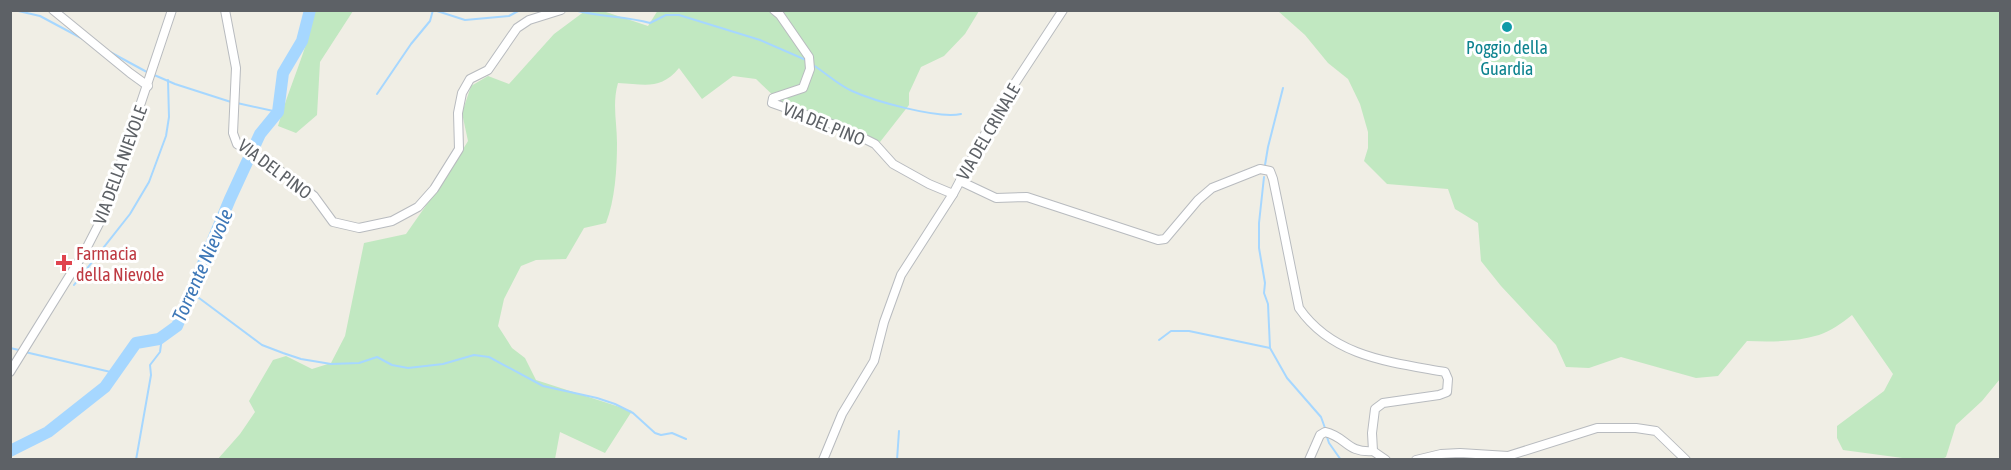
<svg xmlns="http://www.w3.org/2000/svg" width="2011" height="470" font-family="'Asap Condensed',sans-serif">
	<rect width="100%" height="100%" fill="#f0eee5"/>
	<g fill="#c1e8c1">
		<path d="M658 10 979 11 965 34 944 56 921 67 909 93V105L880 142 846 124 780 102 756 79 733 76 702 99 679 68C660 91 644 84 618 83 612 104 617 122 617 143 617 169 615 200 606 223L584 228 566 259 536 260 521 266 504 299 498 326 512 348 525 358 536 380 632 411 605 453 560 432 555 459 217 460 240 434 255 412 249 401 273 360 286 356 312 369 331 363 345 336 364 243 406 234 448 174 468 141 462 113 471 86 488 76 509 84 554 34 585 11H603L648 26Z"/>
		<path d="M315 11H353L320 62 317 115 296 133 278 126C289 87 307 50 315 11Z"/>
		<path d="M1278 11H2000V379L1982 401 1956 425 1946 457 1942 459H1910L1843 450 1837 438V426L1884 391 1893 374 1852 315C1842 323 1831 331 1819 335 1796 342 1771 342 1747 341L1718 376 1696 378 1621 357 1589 368 1566 367 1556 345 1501 286 1481 261 1478 223 1455 209 1448 189 1387 184 1364 161 1368 148V132L1360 104 1348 79 1328 63 1305 35Z"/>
	</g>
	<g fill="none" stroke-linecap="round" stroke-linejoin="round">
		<g stroke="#a6d7ff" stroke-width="2">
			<polyline points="14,10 40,16 83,39"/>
			<polyline points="434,10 465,20 509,16 520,10"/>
			<path d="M574 10C599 17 625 16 650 23L666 15H679L760 40 806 60"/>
			<polyline points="110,52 145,71 175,84 231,102"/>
			<path d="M813 65C826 73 838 85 852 91 874 101 937 119 961 114"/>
			<polyline points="377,94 411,44 430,21 433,10"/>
			<polyline points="237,103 278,112"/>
			<polyline points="1265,165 1268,147 1283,88"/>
			<polyline points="1264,177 1259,223 1259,248 1265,283 1264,293 1268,304 1270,348 1287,378 1321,417 1325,428"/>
			<polyline points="74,285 130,214 149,182 166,136 169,117 168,80"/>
			<polyline points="191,292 262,345 283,353 301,359 331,364 359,363 377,357 392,365 408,368 443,364 474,355 489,357 543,386 597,398 615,404 633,413 655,433 661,435 672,433 686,439"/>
			<polyline points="1159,340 1171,331 1189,331 1270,348"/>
			<polyline points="10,348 19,350"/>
			<polyline points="25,352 115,373"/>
			<polyline points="1326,434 1329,443 1341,460"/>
			<polyline points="136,460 151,375 150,365 160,352 162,337"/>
			<polyline points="897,460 899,431"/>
		</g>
		<polyline stroke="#a6d7ff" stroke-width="12" points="10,451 48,432 105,387 136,343 159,339 177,326 230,199 260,134 278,112 283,73 302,41 310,10"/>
		<defs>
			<g id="minor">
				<polyline points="53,10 130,73 148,86"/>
				<polyline points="225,10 236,68 233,133 237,144 293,179 314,196 333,222 359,228 392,221 418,207 434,189 459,149 458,113 462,93 470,79 488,70 517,28 529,20 561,10"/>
				<polyline points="774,10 780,15 809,57 810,69 803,88 773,98 772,103 843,128 875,144 893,164 929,184 953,194"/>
				<path d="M960 181 996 198 1027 197 1158 240 1165 239 1198 200 1212 188 1260 169 1270 171 1273 179 1280 213 1299 308C1333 357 1390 362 1445 372L1448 379 1447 392 1439 395 1383 403 1375 409 1372 433 1373 451 1386 460"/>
				<polyline points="10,372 85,251 103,216 172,10"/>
				<polyline points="823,460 842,414 874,361 884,322 901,275 953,194 1000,106 1063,10"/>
				<path d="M1309 460 1320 435 1325 432C1347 437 1346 453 1373 451"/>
				<polyline points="1416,460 1441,454 1460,453 1508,456 1597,428 1636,428 1656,431 1686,460"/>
			</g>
		</defs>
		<use href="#minor" stroke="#b8bbbf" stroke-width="10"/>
		<use href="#minor" stroke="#fff" stroke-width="8"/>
	</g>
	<circle fill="#0f9aa8" stroke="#fff" stroke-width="2" cx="1507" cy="27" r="6"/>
	<path fill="#e0444e" stroke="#fff" stroke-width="2" d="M61 254h6v6h6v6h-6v6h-6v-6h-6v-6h6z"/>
	<g text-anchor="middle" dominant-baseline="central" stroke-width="6" stroke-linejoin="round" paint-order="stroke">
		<g font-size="18" fill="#0d838f" stroke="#fff">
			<text x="1507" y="47">Poggio della<tspan x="1507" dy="21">Guardia</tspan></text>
		</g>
		<g font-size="18" fill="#5d6166" stroke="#fff">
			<text transform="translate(824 124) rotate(22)">VIA DEL PINO</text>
			<text transform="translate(988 132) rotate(-60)">VIA DEL CRINALE</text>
			<text transform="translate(120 165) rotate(-70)">VIA DELLA NIEVOLE</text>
			<text transform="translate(275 169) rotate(37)">VIA DEL PINO</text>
		</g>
		<g font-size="18" fill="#be3a42" stroke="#fff" text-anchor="start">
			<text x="76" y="253">Farmacia<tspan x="76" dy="21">della Nievole</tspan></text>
		</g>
		<g font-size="20" font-style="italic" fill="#3d77b7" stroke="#fff">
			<text transform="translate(202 265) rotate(-66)">Torrente Nievole</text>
		</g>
	</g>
	<rect width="2011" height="470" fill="none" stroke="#5d6166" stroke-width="24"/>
</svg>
